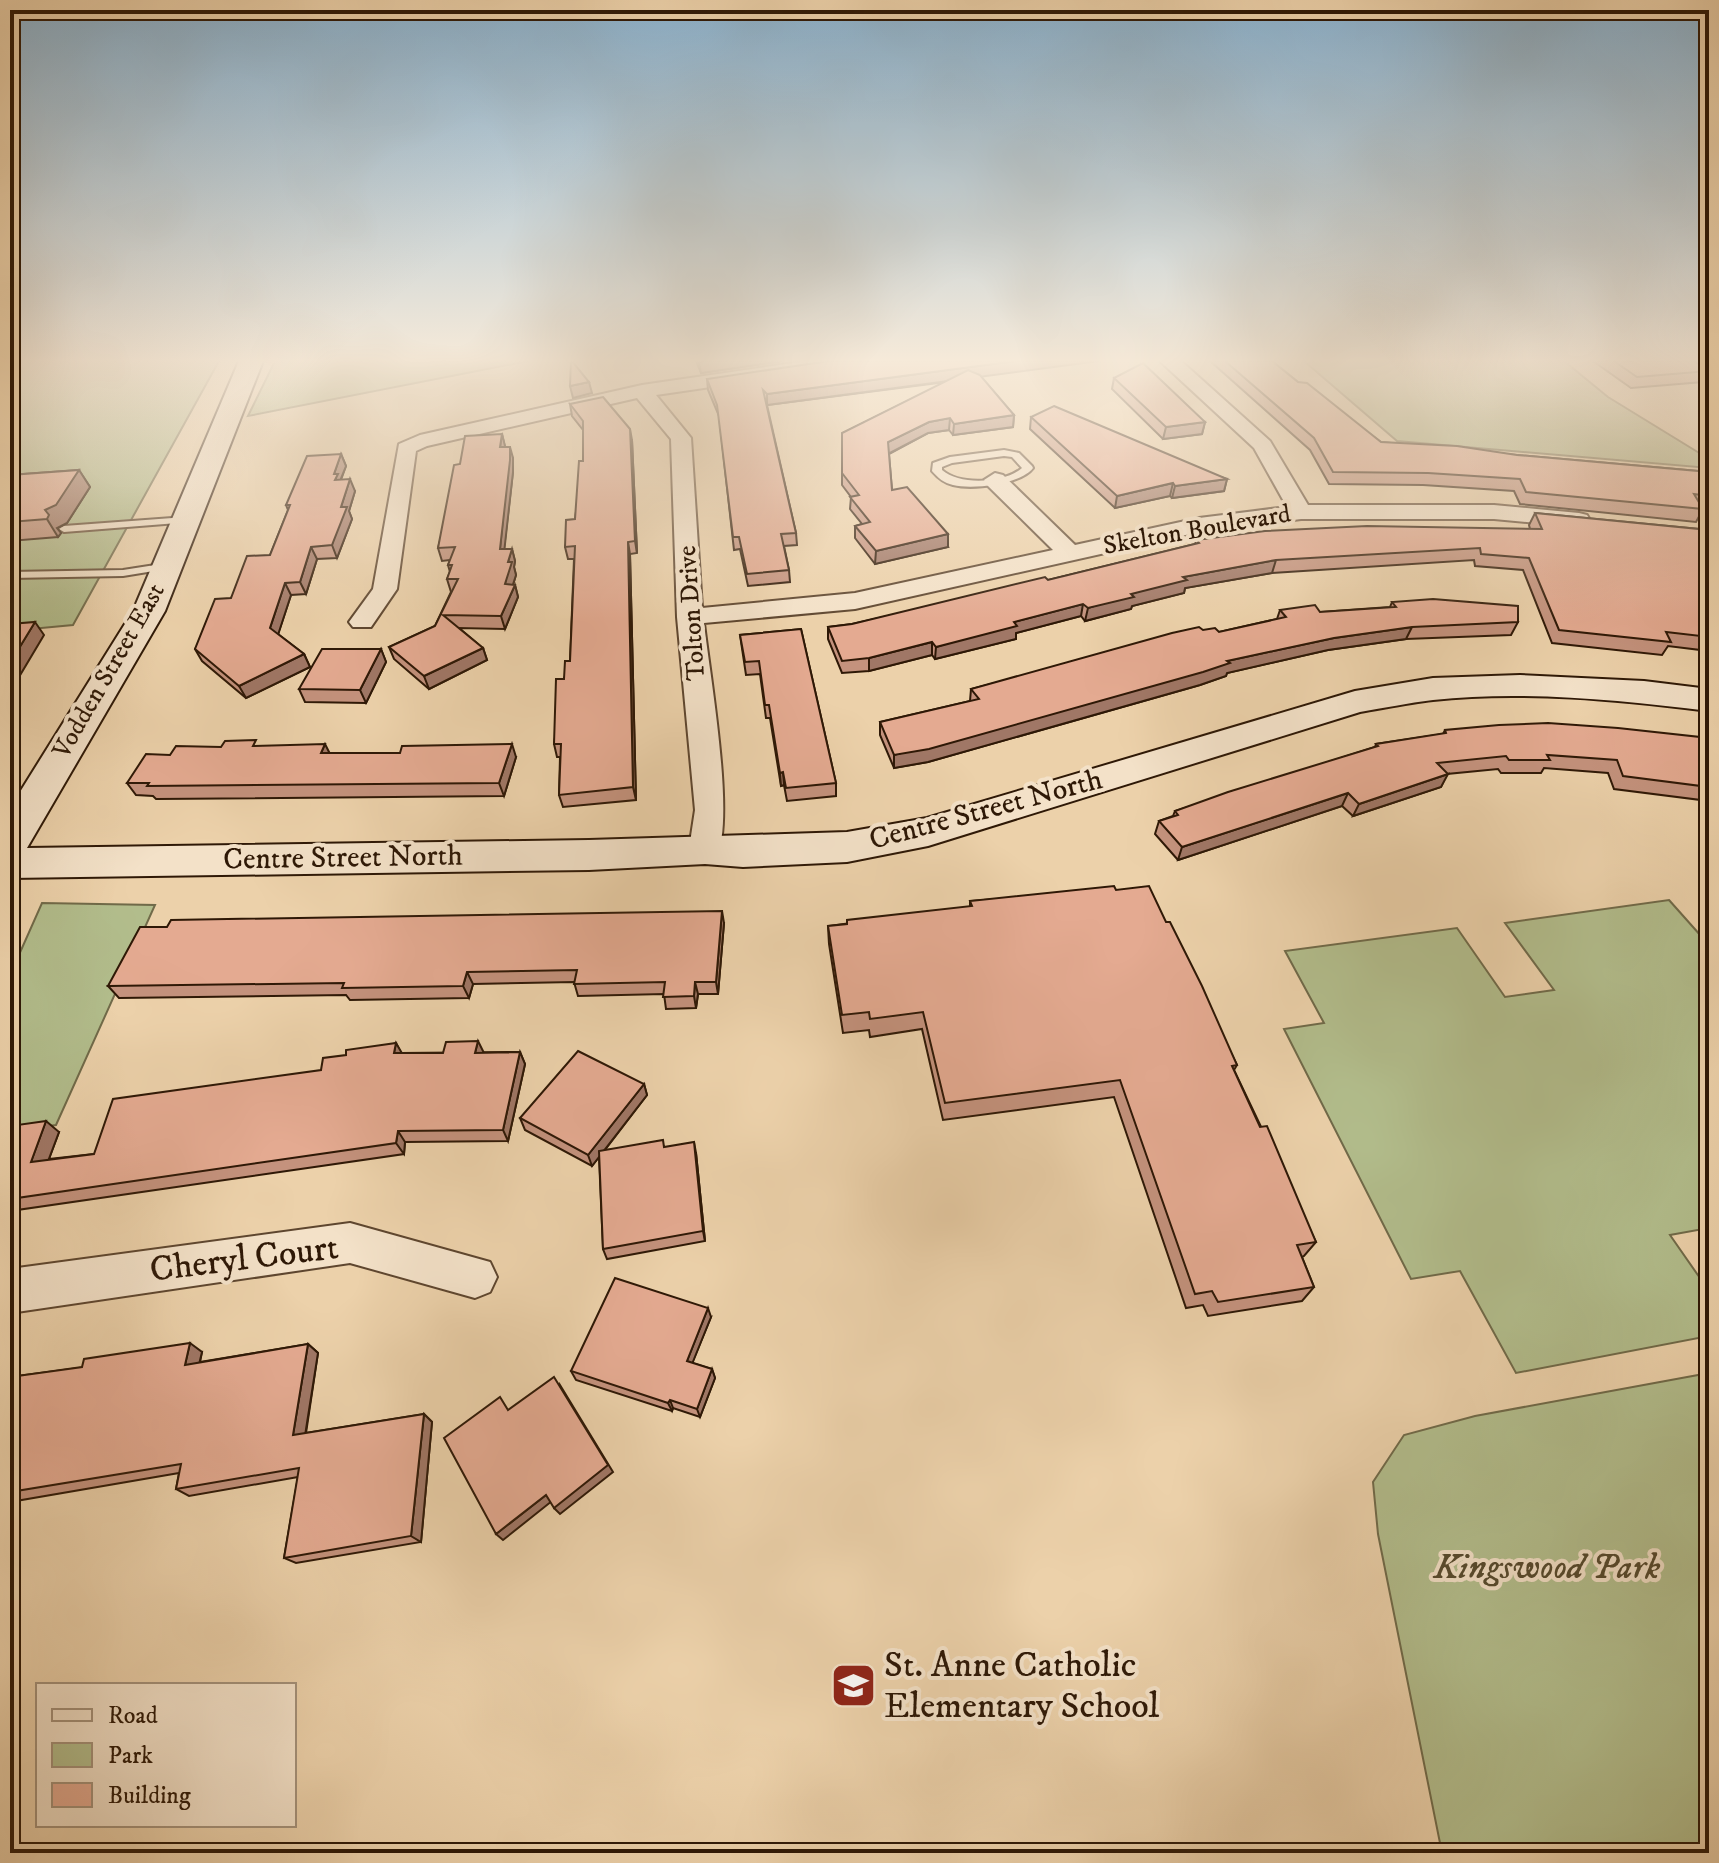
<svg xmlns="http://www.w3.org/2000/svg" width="1719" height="1863" font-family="'IM FELL DW Pica',serif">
	<rect width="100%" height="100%" fill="#ecd1aa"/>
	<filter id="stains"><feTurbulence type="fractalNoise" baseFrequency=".0025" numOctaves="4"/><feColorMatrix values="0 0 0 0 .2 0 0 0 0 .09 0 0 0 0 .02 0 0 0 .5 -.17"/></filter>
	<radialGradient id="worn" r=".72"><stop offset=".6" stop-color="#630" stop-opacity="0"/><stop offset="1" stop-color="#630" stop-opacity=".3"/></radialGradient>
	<g fill="#b2bd8c" stroke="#706a49" stroke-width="2">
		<polygon points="10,361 219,361 73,625 10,631"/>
		<polygon points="275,361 528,361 248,416"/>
		<polygon points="1304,361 1564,361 1608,397 1709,459 1709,468 1397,441"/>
		<polygon points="1669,900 1709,945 1709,1228 1670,1235 1709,1291 1709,1336 1516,1373 1460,1271 1411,1279 1284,1029 1324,1023 1285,951 1457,928 1505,997 1554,990 1505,923"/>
		<polygon points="42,903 155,905 56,1125 10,1131 10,975"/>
		<polygon points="1709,1373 1709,1853 1442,1853 1378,1534 1373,1482 1404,1435 1475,1416"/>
	</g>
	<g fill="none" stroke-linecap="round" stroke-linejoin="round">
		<defs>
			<g id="lane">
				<path d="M1004 450 1019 453 1032 466 1033 468C1021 484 973 490 953 485 944 483 938 478 932 471L933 463 950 457ZM1004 456 1012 457 1022 468C1005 483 960 486 942 470V467L952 463Z"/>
				<polygon points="186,517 191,520 190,522 64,532 59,529 64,526"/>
				<polygon points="168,563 172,564 172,568 123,576 10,578 10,572 123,570"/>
			</g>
			<g id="street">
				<path d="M806 361H856L847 367 656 395 691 438 702 608 855 593 1053 550 987 485 984 480 995 473 1003 475 1075 545 1199 518 1287 507 1254 448 1160 361H1181L1270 441 1308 505H1494L1579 513 1587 515 1590 520 1587 525 1579 527 1494 519H1301L1199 532 855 609 704 623C709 670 736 822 716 857L705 860 694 857 689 849 695 810 677 617 671 439 637 398 427 446 416 451 397 589 371 627H353L349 622 373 589 399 444 420 435 642 385Z"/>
				<polygon points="1676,361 1698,361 1709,369 1709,383"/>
				<polygon points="350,1223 490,1262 497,1277 490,1292 475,1298 350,1263 10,1313 10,1269"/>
			</g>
			<path id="secondary" d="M239 361H263L165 611 27 848 589 840 847 832 927 818 1355 691 1433 678 1520 675 1644 681 1709 689V711C1619 700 1523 690 1433 700 1408 703 1384 708 1360 712L928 846 847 862 743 867 705 864 589 870 10 878V808L133 611Z"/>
		</defs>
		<use href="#lane" stroke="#5e462f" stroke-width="4"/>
		<use href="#street" stroke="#5e462f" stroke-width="4"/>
		<use href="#secondary" stroke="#2e1806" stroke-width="4"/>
		<use href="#lane" fill="#f3e1c8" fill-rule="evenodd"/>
		<use href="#street" fill="#f3e1c8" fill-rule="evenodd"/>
		<use href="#secondary" fill="#f3e1c8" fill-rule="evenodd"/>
	</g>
	<g fill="#c4927d" stroke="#2e1806" stroke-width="2">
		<polygon points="696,361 783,361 701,373"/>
		<polygon points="1210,361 1272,361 1298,382 1381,442 1517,455 1709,472 1709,508 1702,508 1703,509 1696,522 1520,504 1514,491 1423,485 1329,484 1310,450"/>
		<polygon points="1593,361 1694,361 1709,372 1703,382 1631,388"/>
		<polygon points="981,377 1014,415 1013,427 953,435 949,430 928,433 889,454 892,490 948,547 875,564 855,538 855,526 862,524 850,509 851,497 842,485 842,433 946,382 767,405 796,533 797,545 784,546 789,570 790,582 748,586 740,549 734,550 719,416 708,390 707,379"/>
		<polygon points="1114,378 1205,422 1202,434 1163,439 1112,389"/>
		<polygon points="570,404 632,440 637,553 630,554 636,800 563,807 559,795 560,757 557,757 554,744 564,679 570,661 574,559 568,559 565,547 575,519 583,461 583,430 572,416"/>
		<polygon points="1031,417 1227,479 1224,491 1172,498 1170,496 1115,508 1030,429"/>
		<polygon points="502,434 505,447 513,458 513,472 504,549 512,549 515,561 514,567 516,575 513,585 515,585 518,597 505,629 459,628 483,648 487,660 429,689 394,659 389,647 435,626 451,592 447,579 450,572 448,565 450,560 442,561 438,548 460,464"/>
		<polygon points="341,454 346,466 341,480 355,491 349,511 352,519 337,558 317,559 306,594 291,595 278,634 304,654 310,667 246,698 202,661 195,649 231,598 270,555 288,510 286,505"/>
		<polygon points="79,470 90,487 67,523 57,528 61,533 58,537 10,541 10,475"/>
		<polygon points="1535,513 1709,530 1709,651 1668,646 1662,655 1552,643 1523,570 1475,566 1474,560 1272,573 1185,588 1184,593 1132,606 1131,609 1085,621 1081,616 1016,633 1016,639 935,659 932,655 869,671 842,673 828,639 828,627 852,624 1048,580 1195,544 1196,540 1530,529 1529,525"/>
		<polygon points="1392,602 1518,622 1511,635 1406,639 1328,650 1227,673 1226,676 1200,685 928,762 894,768 880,735 880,722 970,701 971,689 1203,630 1219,632 1277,619 1280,610 1320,612 1390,607"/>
		<polygon points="801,629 836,783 836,796 787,801 784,785 781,786 770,718 766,718 760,674 746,675 740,635"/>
		<polygon points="381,649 386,662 366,703 305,702 299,689"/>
		<polygon points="1445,730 1709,738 1709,801 1614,789 1608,773 1544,768 1541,773 1501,773 1498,769 1447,774 1441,787 1353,816 1342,806 1178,860 1155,834 1159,821 1173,816 1175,811 1375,747 1376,744 1443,734"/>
		<polygon points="259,746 330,753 516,757 504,796 156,799 153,796 136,795 127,783 170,755 221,747"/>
		<polygon points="1116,890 1166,922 1237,1065 1234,1070 1316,1242 1304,1256 1302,1257 1314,1287 1302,1301 1208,1316 1203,1305 1186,1308 1114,1097 943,1120 922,1029 870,1037 869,1030 843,1033 829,944 828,926 970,907 970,901"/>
		<polygon points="724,923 718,994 698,994 696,1008 666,1009 664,994 578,996 574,982 473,984 469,998 350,1000 346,995 119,998 108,986"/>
		<polygon points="396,1043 401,1053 520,1052 525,1064 508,1141 405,1142 404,1154 10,1211 10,1126 59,1132 49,1159 94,1154"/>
		<polygon points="644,1084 647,1095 605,1150 665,1147 696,1153 705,1241 607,1259 603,1249 599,1157 592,1166 525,1130 520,1118"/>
		<polygon points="711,1317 692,1363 712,1369 715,1378 700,1417 673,1408 672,1411 576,1380 571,1371"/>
		<polygon points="308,1344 318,1353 306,1433 424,1414 432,1422 421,1542 296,1563 284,1558 298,1477 189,1496 176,1489 179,1473 10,1502 10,1377 202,1352 200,1362"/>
	</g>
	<g fill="#a07766" stroke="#2e1806" stroke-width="2">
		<polygon points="705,361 783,361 701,373 699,362"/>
		<polygon points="1016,361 1099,361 767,405 767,394"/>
		<polygon points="589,382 592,393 573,398 570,386"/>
		<polygon points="1014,415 1013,427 953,435 954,424"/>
		<polygon points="950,418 949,430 928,433 888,454 888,442 929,422"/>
		<polygon points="1205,422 1202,434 1163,439 1166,427"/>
		<polygon points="630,429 632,440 637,553 635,541"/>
		<polygon points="502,434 505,446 504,459 500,447"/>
		<polygon points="510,447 513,458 513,472 503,562 500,549"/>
		<polygon points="341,454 346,466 340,481 340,492 334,474"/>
		<polygon points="79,470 90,487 67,523 57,528 61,533 58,537 47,519 45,510"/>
		<polygon points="350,479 355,491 349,511 352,519 337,558 332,545 341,507"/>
		<polygon points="1227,479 1224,491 1172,498 1175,486"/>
		<polygon points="1173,483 1170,496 1115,508 1117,496"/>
		<polygon points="948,534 948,547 875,564 876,551"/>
		<polygon points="628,542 630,554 636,800 633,787"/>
		<polygon points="311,547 317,559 306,594 300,582"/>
		<polygon points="512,549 515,561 514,567 516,575 509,597 505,584 508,562"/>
		<polygon points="1276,560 1272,573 1185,588 1184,593 1132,606 1131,609 1085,621 1088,608 1183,577"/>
		<polygon points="285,583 291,595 276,641 270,628"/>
		<polygon points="515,585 518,597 505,629 501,616"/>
		<polygon points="1083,604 1081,616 1016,633 1016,639 935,659 936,647 1014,622"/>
		<polygon points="35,622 44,635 10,692 10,663"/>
		<polygon points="1412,627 1406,639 1328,650 1227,673 1226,676 1200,685 928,762 894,768 894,755 1227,661 1334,638"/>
		<polygon points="932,642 932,655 869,671 869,658"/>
		<polygon points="483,648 487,660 429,689 424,676"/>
		<polygon points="381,649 386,662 366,703 360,690"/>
		<polygon points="304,654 310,667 246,698 239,686"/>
		<polygon points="325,744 331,756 321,753"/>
		<polygon points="512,744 516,757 504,796 499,783"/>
		<polygon points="783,772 784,785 781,786 780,773"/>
		<polygon points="1448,774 1441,787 1353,816 1359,804"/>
		<polygon points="1348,793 1342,806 1178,860 1182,847"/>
		<polygon points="722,911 724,923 718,994 716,982"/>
		<polygon points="467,972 473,984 469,998 463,986"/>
		<polygon points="695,982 698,994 696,1008 694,996"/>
		<polygon points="478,1041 484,1053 475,1053"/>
		<polygon points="396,1043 403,1055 394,1053"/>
		<polygon points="520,1052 525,1064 508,1141 503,1130"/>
		<polygon points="644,1084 647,1095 592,1166 588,1155"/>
		<polygon points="46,1121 59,1132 44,1172 31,1162"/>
		<polygon points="398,1131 405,1142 404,1154 396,1143"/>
		<polygon points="694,1142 696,1153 705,1241 703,1231"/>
		<polygon points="708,1308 711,1317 690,1369 687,1361"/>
		<polygon points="190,1343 202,1352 197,1373 185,1365"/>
		<polygon points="308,1344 318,1353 304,1442 293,1435"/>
		<polygon points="712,1369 715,1378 700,1417 697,1409"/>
		<polygon points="560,1385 613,1472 560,1514 554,1508"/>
		<polygon points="670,1400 673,1408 672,1411 668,1403"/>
		<polygon points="424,1414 432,1422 421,1542 411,1536"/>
		<polygon points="546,1495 552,1501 503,1540 496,1534"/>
	</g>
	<g fill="#e4aa91" stroke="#2e1806" stroke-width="2">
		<polygon points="571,361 572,361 589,382 570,386"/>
		<polygon points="829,361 1016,361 767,394 763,390 796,533 781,534 789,570 747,574 739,537 733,537 717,405 707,379"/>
		<polygon points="1225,361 1272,361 1298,382 1307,383 1381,442 1457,446 1517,455 1709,472 1709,496 1694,494 1703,509 1526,492 1520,479 1428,473 1333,472 1314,438"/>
		<polygon points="1614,361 1694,361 1709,371 1637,377"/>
		<polygon points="1143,363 1205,422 1166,427 1114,378"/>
		<polygon points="968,370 980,375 1014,415 954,424 950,418 929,422 888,442 892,490 907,487 948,534 876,551 855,526 870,522 850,497 859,495 842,473 842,433"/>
		<polygon points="603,397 630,429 635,541 628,542 633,787 559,795 561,744 554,744 556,679 564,679 565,661 570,661 575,546 565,547 566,520 575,519 579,461 583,461 583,421 570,404"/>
		<polygon points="1054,406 1227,479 1175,486 1173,483 1117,496 1031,417"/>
		<polygon points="502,434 500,447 510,447 510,460 500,549 512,549 508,562 512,562 505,584 515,585 501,616 443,615 483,648 424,676 389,647 435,626 458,579 447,579 452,565 448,565 455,547 438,548 454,465 460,464 465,436"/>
		<polygon points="341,454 334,474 338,474 335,480 350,479 341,507 347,507 332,545 311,547 300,582 285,583 270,628 304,654 239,686 195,649 215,599 231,598 247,556 270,555 290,505 286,505 307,456"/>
		<polygon points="79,470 56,505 45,510 49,515 47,519 10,522 10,475"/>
		<polygon points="1535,513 1709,530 1709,637 1666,632 1671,642 1559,630 1529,558 1481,554 1480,548 1276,560 1183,577 1187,580 1131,594 1134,597 1088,608 1083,604 1014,622 1017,626 936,647 932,642 869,658 842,661 828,627 852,624 1045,577 1048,580 1199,543 1196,540 1265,531 1367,526 1542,529"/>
		<polygon points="1433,599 1518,606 1518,622 1412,627 1334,638 1227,661 1230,663 1203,672 929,749 894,755 880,722 979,699 971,689 1172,633 1199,627 1203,630 1215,628 1219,632 1286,617 1280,610 1315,605 1320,612 1396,607 1392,602"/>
		<polygon points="35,622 10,663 10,624"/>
		<polygon points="801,629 836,783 786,788 783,772 780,773 769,705 765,705 759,661 745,662 740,635"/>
		<polygon points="322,649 381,649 360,690 299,689"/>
		<polygon points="1548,723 1618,728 1709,738 1709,787 1623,776 1617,760 1547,755 1550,760 1509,760 1506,756 1437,763 1448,774 1359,804 1348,793 1182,847 1159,821 1178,815 1175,811 1228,792 1378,746 1376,744 1446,733 1445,730 1499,725"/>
		<polygon points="256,740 253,746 325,744 321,753 400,753 402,746 512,744 499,783 147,786 149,783 127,783 146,754 170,755 176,746 221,747 225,741"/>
		<polygon points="1114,886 1116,890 1149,886 1166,922 1170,922 1202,986 1237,1065 1232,1066 1260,1127 1267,1126 1316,1242 1297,1245 1314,1287 1218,1302 1212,1291 1195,1294 1120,1080 945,1103 923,1012 870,1019 869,1012 842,1015 828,926 847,924 847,920 972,906 970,901"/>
		<polygon points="722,911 716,982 695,982 694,996 663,997 665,982 574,984 577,970 467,972 463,986 342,988 344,983 108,986 140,927 167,927 171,920"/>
		<polygon points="478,1041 475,1053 520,1052 503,1130 398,1131 396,1143 10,1199 10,1126 46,1121 31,1162 94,1154 113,1099 321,1070 323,1058 346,1055 346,1050 396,1043 394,1053 443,1053 446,1042"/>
		<polygon points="578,1051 644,1084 588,1155 520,1118"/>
		<polygon points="663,1140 664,1147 694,1142 703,1231 603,1249 599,1151"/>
		<polygon points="615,1278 708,1308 687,1361 712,1369 697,1409 670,1400 668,1403 571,1371"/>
		<polygon points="190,1343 185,1365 308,1344 293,1435 424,1414 411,1536 284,1558 299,1468 176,1489 181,1464 10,1492 10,1377 82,1367 84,1359"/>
		<polygon points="554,1377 608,1465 554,1508 546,1495 496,1534 444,1438 500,1397 508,1410"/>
	</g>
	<linearGradient id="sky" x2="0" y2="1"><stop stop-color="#8ab4d3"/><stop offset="0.58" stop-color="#f6ead9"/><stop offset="1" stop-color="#f6ead9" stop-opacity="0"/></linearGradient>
	<rect width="1719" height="622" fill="url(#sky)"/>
	<defs>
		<symbol id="school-square" viewBox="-11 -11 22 22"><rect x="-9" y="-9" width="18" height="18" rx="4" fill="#8f2418" stroke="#f3e1c8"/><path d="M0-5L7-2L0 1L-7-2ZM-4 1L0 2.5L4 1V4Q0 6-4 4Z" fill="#fff"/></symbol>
	</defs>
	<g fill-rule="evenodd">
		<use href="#school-square" x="828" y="1660" width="51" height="51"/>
	</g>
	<g text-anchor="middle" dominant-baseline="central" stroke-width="8" stroke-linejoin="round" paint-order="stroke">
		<g font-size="26" fill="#2e1806" stroke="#f3e1c8">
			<text transform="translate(1197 530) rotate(-10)">Skelton Boulevard</text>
			<text transform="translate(692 613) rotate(-94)">Tolton Drive</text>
			<text transform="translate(109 671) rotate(-60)">Vodden Street East</text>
		</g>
		<g font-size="30" fill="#2e1806" stroke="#f3e1c8">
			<text transform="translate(986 810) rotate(-15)">Centre Street North</text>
			<text transform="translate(343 858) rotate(-1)">Centre Street North</text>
		</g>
		<g font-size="36" fill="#2e1806" stroke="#f3e1c8">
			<text transform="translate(244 1259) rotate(-7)">Cheryl Court</text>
		</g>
		<g font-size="36" font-style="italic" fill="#564a2e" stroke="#f3e1c8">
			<text x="1547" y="1567">Kingswood Park</text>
		</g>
		<g font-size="36" fill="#2e1806" stroke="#f3e1c8" text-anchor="start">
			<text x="884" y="1665">St. Anne Catholic<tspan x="884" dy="41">Elementary School</tspan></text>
		</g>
	</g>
	<rect width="1719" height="1863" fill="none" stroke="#ecd1aa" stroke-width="40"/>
	<rect x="12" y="12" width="1695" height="1839" fill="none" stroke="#2e1806" stroke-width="4"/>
	<rect x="20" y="20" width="1679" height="1823" fill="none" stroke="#2e1806" stroke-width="2"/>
	<rect x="36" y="1683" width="260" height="144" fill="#f3e1c8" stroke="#a4917a" stroke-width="2"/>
	<rect x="52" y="1709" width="40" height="12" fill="#f3e1c8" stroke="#a4917a" stroke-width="2"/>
	<text x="108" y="1723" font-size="24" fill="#2e1806">Road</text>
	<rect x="52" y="1743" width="40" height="24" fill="#b2bd8c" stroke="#a4917a" stroke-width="2"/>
	<text x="108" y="1763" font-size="24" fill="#2e1806">Park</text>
	<rect x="52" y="1783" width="40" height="24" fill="#e4aa91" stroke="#a4917a" stroke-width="2"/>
	<text x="108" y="1803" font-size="24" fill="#2e1806">Building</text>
	<rect width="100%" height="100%" filter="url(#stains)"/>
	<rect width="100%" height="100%" fill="url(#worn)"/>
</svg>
